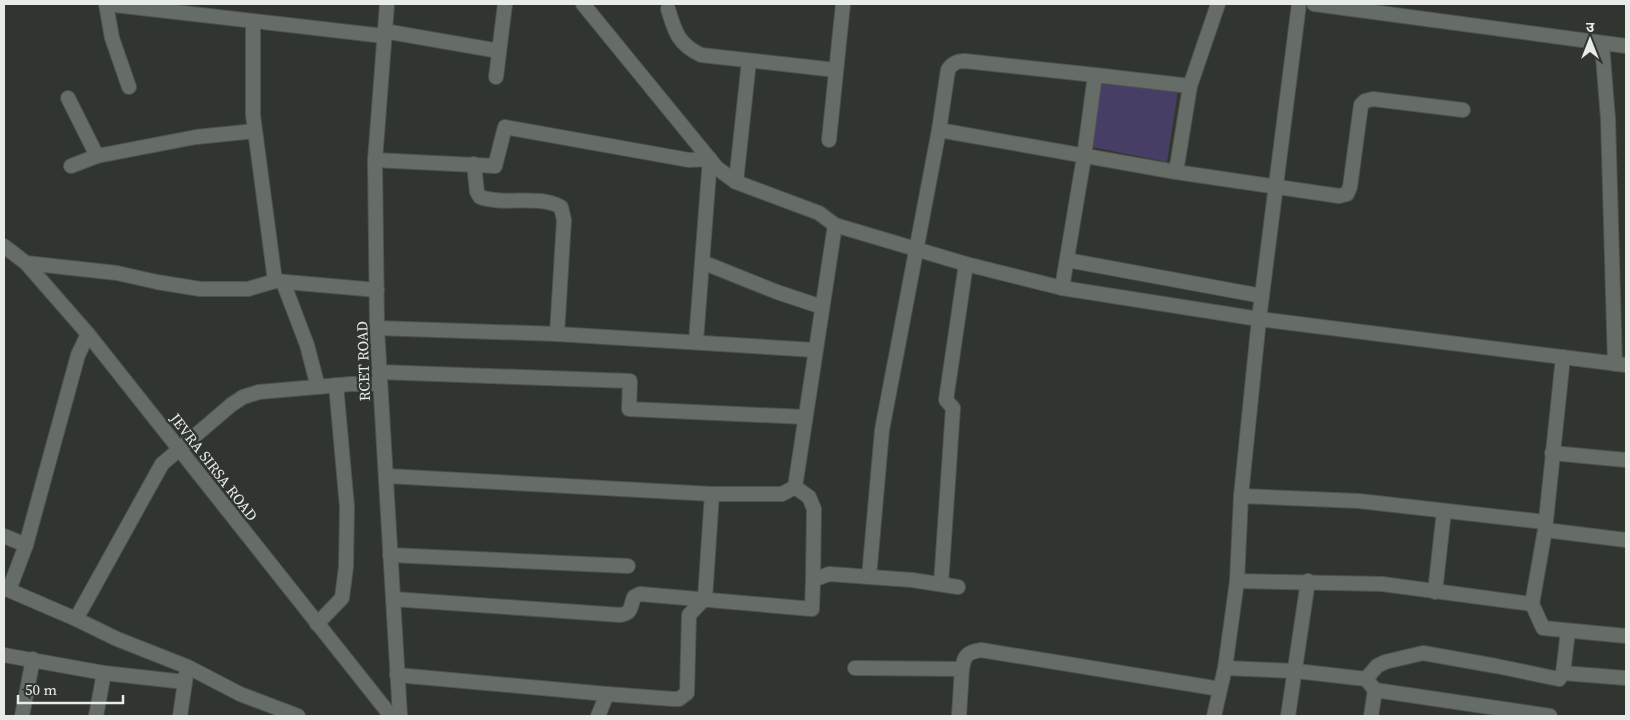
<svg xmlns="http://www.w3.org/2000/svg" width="1630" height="720" font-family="'Source Serif 4','Noto Sans Devanagari',serif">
	<rect width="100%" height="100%" fill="#303530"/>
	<polygon fill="#483e65" points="1100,83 1178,91 1167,162 1092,147"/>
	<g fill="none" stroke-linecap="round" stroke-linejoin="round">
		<defs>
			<g id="minor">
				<polyline points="106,4 384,36"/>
				<polyline points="106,4 112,38 129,87"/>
				<polyline points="583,4 717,168 736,182 819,213 835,225 966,264 1062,288 1259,319 1626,365"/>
				<polyline points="1314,4 1626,46"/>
				<path d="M668 9C675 32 678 44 701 55L836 70"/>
				<polyline points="253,22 253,115 275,281"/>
				<polyline points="384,31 499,51"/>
				<polyline points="1602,44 1608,119 1615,364"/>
				<polyline points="496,77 505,4"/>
				<polyline points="1190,86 1218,4"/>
				<polyline points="68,98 97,156"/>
				<path d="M939 130 948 70C952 63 957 61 965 61L1095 75"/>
				<polyline points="829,140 843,4"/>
				<polyline points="375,160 495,166 505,127 689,160 710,159 696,341"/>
				<path d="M474 164 477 192 480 197C505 206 538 194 561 207L564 220 557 334"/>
				<polyline points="71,166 97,156 196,137 255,131"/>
				<polyline points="736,182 749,61"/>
				<polyline points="1067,260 1262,296"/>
				<polyline points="702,262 777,292 822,307"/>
				<polyline points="26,263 117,273 157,282 200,289 248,289 275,281 377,290"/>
				<polyline points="283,282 307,345 318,387"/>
				<polyline points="1062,288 1084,157 1095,75 1190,86 1176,172"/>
				<polyline points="377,328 557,334 815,350"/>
				<polyline points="379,372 630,381 629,409 805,417"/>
				<polyline points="1552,453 1626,460"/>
				<polyline points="387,476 712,494 705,598 689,615 687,693 679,699 673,699 607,694 598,716"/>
				<polyline points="712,494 782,494 795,487"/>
				<polyline points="1241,496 1359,501 1545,522"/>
				<polyline points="1545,530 1626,540"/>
				<polyline points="4,536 26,545"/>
				<polyline points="390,555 628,566"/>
				<polyline points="869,577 882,430 939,130 1176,172 1339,196 1347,194 1350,187 1361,105 1365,101 1373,99 1463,110"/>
				<polyline points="813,580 814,509 809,497 795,487 835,225"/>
				<polyline points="1237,581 1382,584 1532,604 1543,628 1626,636"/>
				<polyline points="941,584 953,408 946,400 966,264"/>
				<polyline points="4,588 76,619 117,639 188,667 240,694 298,716"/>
				<polyline points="9,590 26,545 78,355 88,334"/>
				<polyline points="1435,592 1444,511"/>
				<path d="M393 599 620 615C633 613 630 606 634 597L640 594 812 609 813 580 829 574 912 580 958 587"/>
				<polyline points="1532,604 1545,530 1563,357"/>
				<polyline points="76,619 162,464 231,405 243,397 259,392 351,384 379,384"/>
				<polyline points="317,624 342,598 346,567 347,507 336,385"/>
				<polyline points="4,655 104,673 185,682"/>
				<polyline points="855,668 962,669 959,716"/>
				<polyline points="1225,668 1296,671 1366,679 1375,690 1550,716"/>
				<path d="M962 669C964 656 967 652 981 650L1220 689"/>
				<polyline points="1563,673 1626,678"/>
				<polyline points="397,675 607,694"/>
				<polyline points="1366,679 1377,666 1385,662 1423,653 1496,666 1559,679 1563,673 1568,631"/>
				<polyline points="22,716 33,659"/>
				<polyline points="96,716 104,673"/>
				<polyline points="180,716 186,675"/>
				<polyline points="1214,716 1225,668 1237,581 1241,496 1259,319 1299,4"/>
				<polyline points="1288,716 1308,581"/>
				<polyline points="1371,716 1375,690"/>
			</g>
			<polyline id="tertiary" points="4,246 26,263 88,334 391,716"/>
			<polyline id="secondary" points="387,4 375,160 377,328 400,716"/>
		</defs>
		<use href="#minor" stroke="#4e534e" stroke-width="16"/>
		<use href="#tertiary" stroke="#4e534e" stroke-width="16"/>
		<use href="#secondary" stroke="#4e534e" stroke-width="16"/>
		<use href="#minor" stroke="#666d66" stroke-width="14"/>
		<use href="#tertiary" stroke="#666d66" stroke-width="14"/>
		<use href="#secondary" stroke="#666d66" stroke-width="14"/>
	</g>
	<g text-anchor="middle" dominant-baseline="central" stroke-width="5" stroke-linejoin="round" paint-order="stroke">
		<g font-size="15" fill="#e8ebe7" stroke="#303530">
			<text transform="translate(363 361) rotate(-92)">RCET ROAD</text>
			<text transform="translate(214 467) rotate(52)">JEVRA SIRSA ROAD</text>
		</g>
	</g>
	<rect width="1630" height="720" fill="none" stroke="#e8ebe7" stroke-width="10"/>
	<g transform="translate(1590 40)" stroke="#303530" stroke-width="4" paint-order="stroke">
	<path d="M0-4L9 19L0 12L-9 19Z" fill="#e8ebe7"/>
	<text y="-8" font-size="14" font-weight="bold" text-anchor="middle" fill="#e8ebe7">उ</text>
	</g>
	<path d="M18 695v8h105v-8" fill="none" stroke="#e8ebe7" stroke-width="2.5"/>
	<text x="25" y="695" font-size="15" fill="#e8ebe7" stroke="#303530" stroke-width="4" paint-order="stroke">50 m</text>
</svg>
